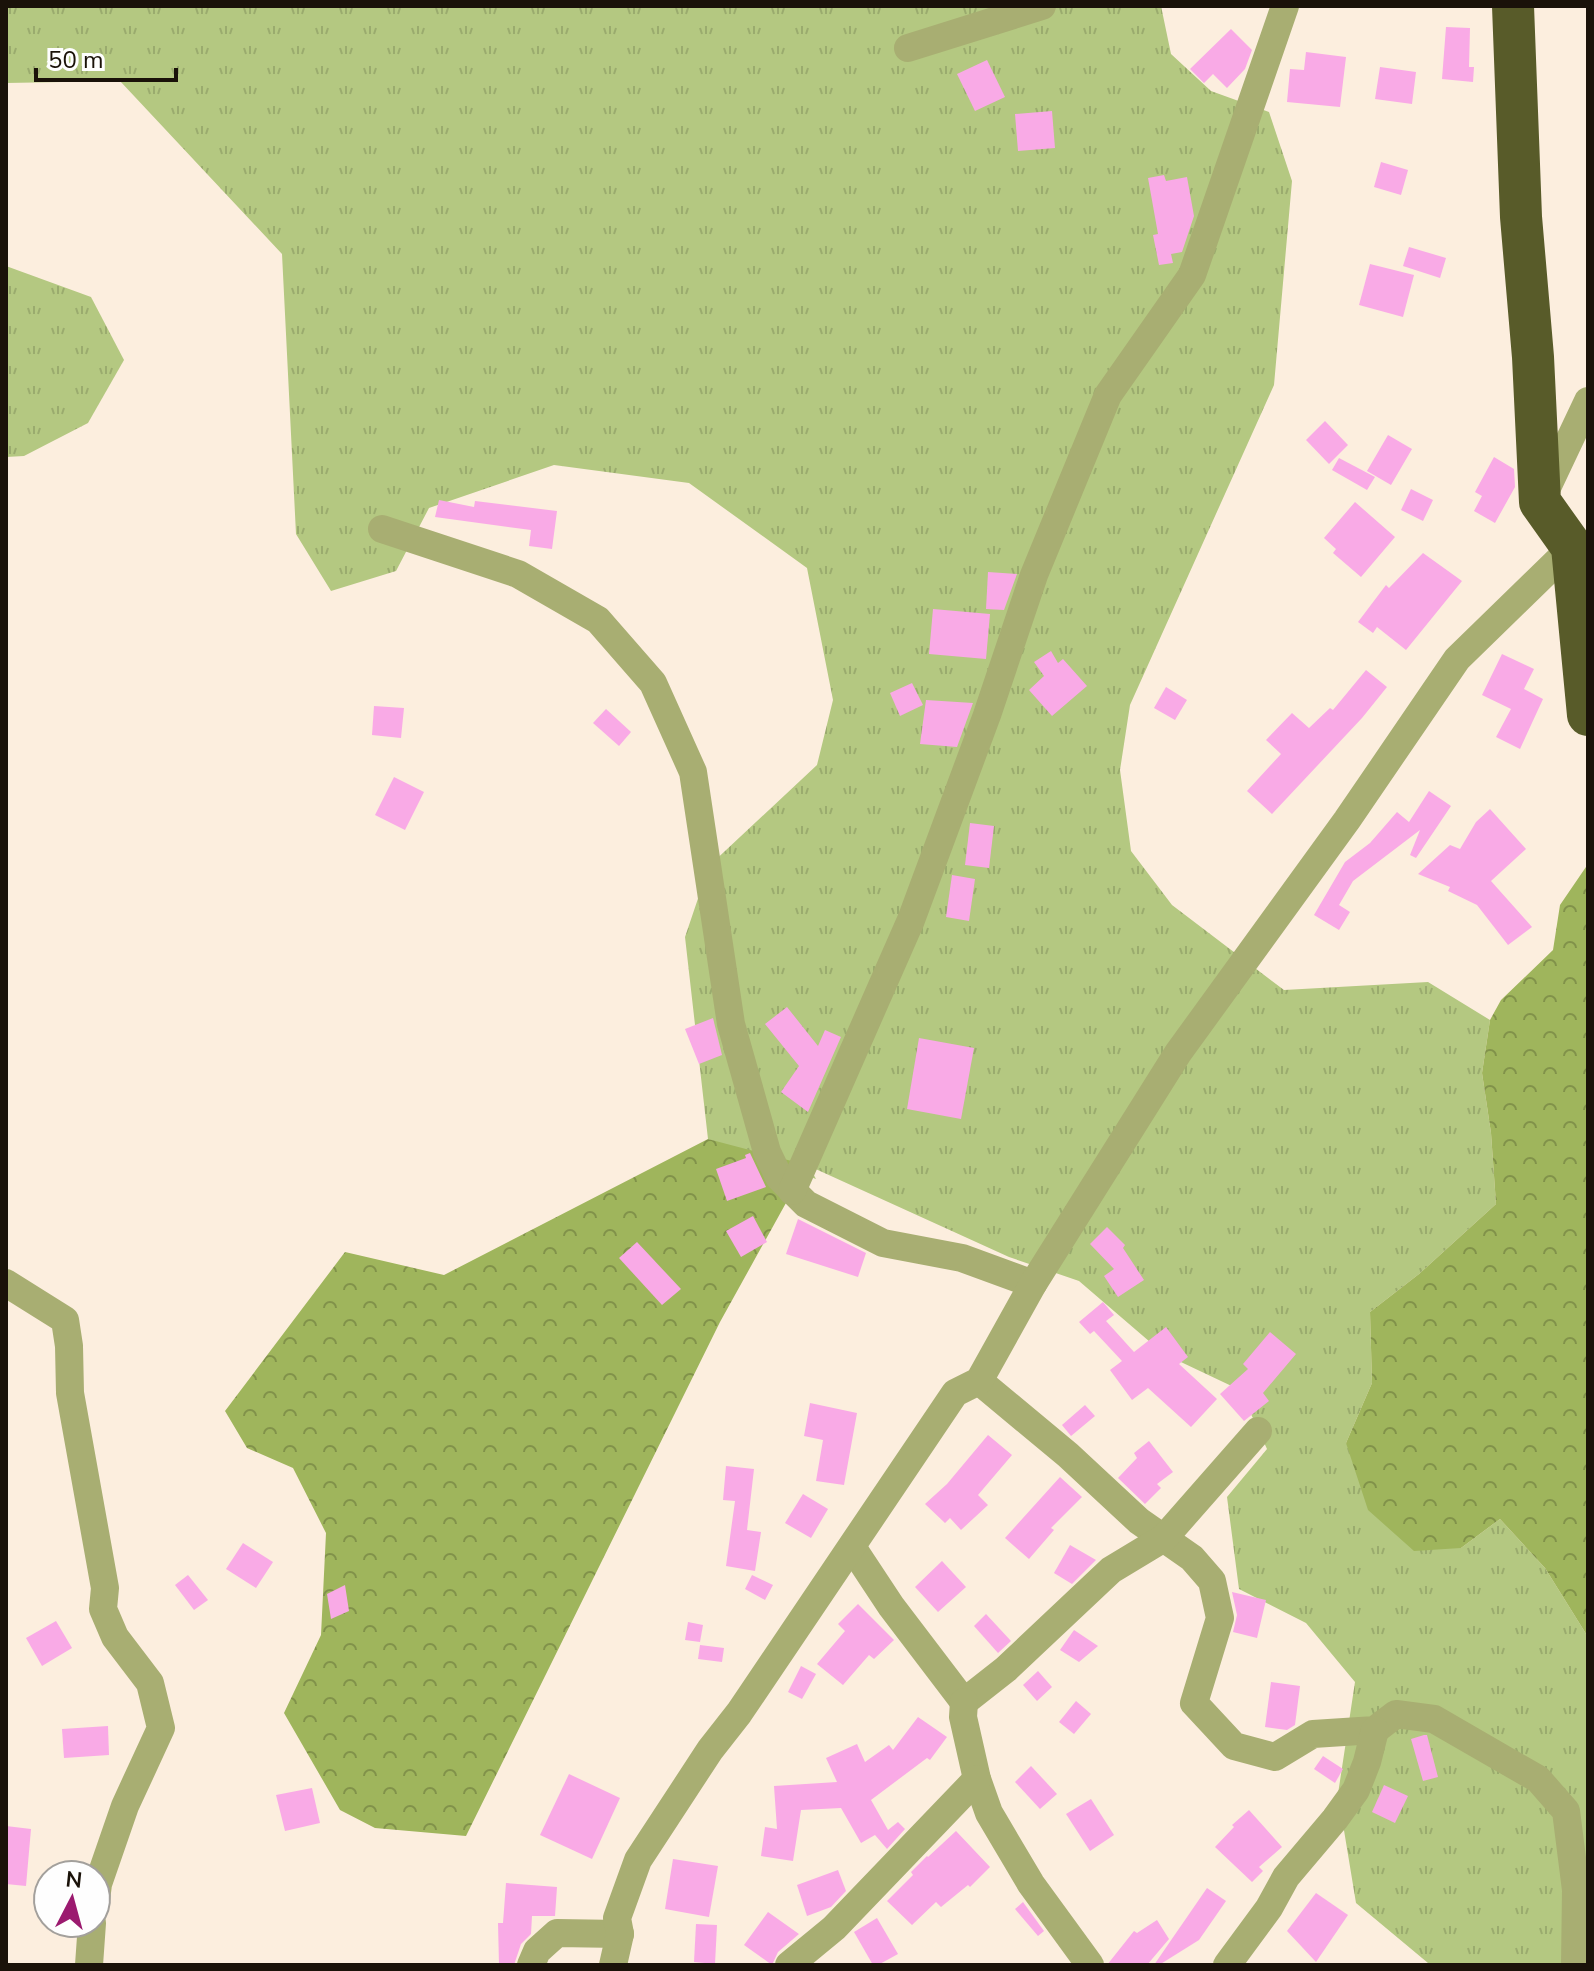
<svg xmlns="http://www.w3.org/2000/svg" width="1594" height="1971" font-family="'Nunito Sans',sans-serif">
	<defs>
		<pattern id="grass-tufts" width="24" height="20" patternUnits="userSpaceOnUse" patternTransform="scale(2)"><rect width="24" height="20" fill="#b4c881"/><path d="M3 7l-1-3M5 7V3M7 7l1-3M15 17l-1-3M17 17v-4M19 17l1-3" fill="none" stroke="#9aab6e"/></pattern>
		<pattern id="forest-crowns" width="20" height="18" patternUnits="userSpaceOnUse" patternTransform="scale(2)"><rect width="20" height="18" fill="#9fb55c"/><path d="M2 6a3 3 0 1 1 6 0M12 15a3 3 0 1 1 6 0" fill="none" stroke="#81924a"/></pattern>
	</defs>
	<rect width="100%" height="100%" fill="#fceede"/>
	<g fill="url(#grass-tufts)">
		<polygon points="6,6 1161,6 1171,54 1211,91 1269,112 1292,181 1274,385 1130,705 1120,770 1131,851 1172,905 1284,990 1428,982 1490,1020 1482,1073 1491,1133 1496,1204 1419,1274 1370,1312 1372,1383 1346,1443 1461,1548 1500,1519 1545,1568 1588,1637 1588,1962 1582,1965 1428,1963 1356,1903 1338,1794 1355,1682 1306,1623 1239,1589 1227,1497 1267,1449 1240,1390 1164,1354 1079,1281 1009,1257 809,1166 816,1179 708,1139 685,937 709,866 817,765 833,700 807,568 689,483 554,465 429,508 396,571 331,591 296,534 282,254 120,81 6,83"/>
		<polygon points="6,266 91,297 124,360 88,423 24,456 6,457"/>
	</g>
	<g fill="url(#forest-crowns)">
		<polygon points="1588,864 1588,1637 1545,1568 1500,1519 1461,1548 1414,1551 1368,1510 1346,1443 1372,1383 1370,1312 1419,1274 1496,1204 1491,1133 1482,1073 1490,1020 1501,1000 1553,950 1560,905"/>
		<polygon points="708,1139 807,1165 720,1322 466,1836 375,1828 340,1810 284,1713 321,1635 326,1533 293,1468 247,1448 225,1411 345,1252 444,1275"/>
	</g>
	<g fill="#f9aae6">
		<polygon points="1446,27 1470,28 1469,67 1474,67 1473,82 1442,79"/>
		<polygon points="1231,29 1252,50 1245,69 1227,88 1213,74 1204,83 1190,69"/>
		<polygon points="1306,52 1346,57 1340,107 1287,102 1290,69 1304,70"/>
		<polygon points="987,60 1005,97 975,111 957,74"/>
		<polygon points="1380,67 1416,72 1412,104 1375,99"/>
		<polygon points="1052,111 1055,148 1018,151 1015,114"/>
		<polygon points="1381,162 1408,170 1401,195 1374,187"/>
		<polygon points="1164,175 1166,181 1187,177 1194,216 1182,252 1171,254 1173,263 1159,265 1153,235 1158,234 1148,178"/>
		<polygon points="1409,247 1446,258 1440,278 1403,266"/>
		<polygon points="1370,264 1414,275 1403,317 1359,305"/>
		<polygon points="1325,421 1348,445 1329,464 1306,440"/>
		<polygon points="1388,435 1412,449 1391,485 1367,471"/>
		<polygon points="1494,457 1514,469 1515,487 1495,523 1474,511 1482,496 1475,492"/>
		<polygon points="1339,458 1375,477 1367,490 1332,470"/>
		<polygon points="1411,489 1433,500 1423,521 1401,510"/>
		<polygon points="439,500 474,507 475,501 557,511 552,549 529,546 531,530 435,517"/>
		<polygon points="1355,502 1395,537 1361,577 1333,553 1336,549 1324,538"/>
		<polygon points="1423,553 1462,581 1406,650 1377,627 1373,633 1358,622 1386,585 1389,588"/>
		<polygon points="988,572 1017,574 1004,610 986,609"/>
		<polygon points="933,609 990,614 986,659 929,654"/>
		<polygon points="1051,651 1058,663 1063,659 1087,686 1052,716 1029,690 1044,676 1034,662"/>
		<polygon points="1502,654 1534,669 1524,689 1543,699 1520,749 1496,737 1511,709 1482,695"/>
		<polygon points="1366,670 1387,687 1362,718 1272,814 1247,791 1281,754 1266,740 1292,713 1309,728 1330,708 1333,710"/>
		<polygon points="912,683 923,705 900,716 890,693"/>
		<polygon points="1166,687 1187,700 1175,720 1154,708"/>
		<polygon points="926,700 973,703 957,747 920,744"/>
		<polygon points="374,706 404,708 401,738 372,735"/>
		<polygon points="606,709 631,732 619,746 593,723"/>
		<polygon points="394,777 424,792 405,830 375,815"/>
		<polygon points="1429,791 1451,806 1416,858 1410,855 1420,830 1353,881 1339,905 1350,912 1339,930 1314,915 1345,862 1370,843 1397,812 1409,822"/>
		<polygon points="1490,809 1526,849 1491,881 1532,927 1508,945 1477,905 1448,891 1450,887 1418,874 1450,845 1460,849 1476,822"/>
		<polygon points="970,823 994,826 989,868 965,865"/>
		<polygon points="952,875 975,879 969,921 946,917"/>
		<polygon points="787,1007 818,1046 825,1030 841,1037 808,1112 781,1092 799,1066 765,1024"/>
		<polygon points="713,1018 722,1055 699,1064 685,1029"/>
		<polygon points="919,1038 974,1048 961,1119 907,1109"/>
		<polygon points="750,1153 766,1187 727,1201 716,1169 746,1158 745,1155"/>
		<polygon points="753,1216 767,1242 741,1257 726,1231"/>
		<polygon points="798,1219 866,1253 858,1277 786,1254"/>
		<polygon points="1107,1227 1125,1245 1123,1248 1144,1280 1118,1297 1104,1276 1114,1269 1090,1244"/>
		<polygon points="637,1242 681,1289 662,1305 619,1258"/>
		<polygon points="1103,1302 1114,1315 1106,1321 1134,1352 1166,1327 1188,1357 1179,1364 1217,1399 1191,1427 1148,1388 1132,1400 1110,1370 1122,1361 1094,1331 1090,1334 1079,1322"/>
		<polygon points="1270,1332 1296,1354 1263,1393 1269,1401 1244,1421 1220,1394 1248,1369 1243,1364"/>
		<polygon points="810,1403 857,1413 844,1485 816,1481 823,1440 804,1436"/>
		<polygon points="1085,1405 1095,1416 1071,1436 1062,1425"/>
		<polygon points="988,1435 1012,1455 978,1495 988,1505 961,1530 950,1518 945,1523 925,1504 947,1484"/>
		<polygon points="1149,1441 1173,1472 1157,1484 1161,1488 1145,1504 1118,1478 1137,1458 1134,1453"/>
		<polygon points="726,1466 754,1469 747,1530 761,1532 755,1571 726,1566 735,1501 723,1500"/>
		<polygon points="1060,1477 1082,1497 1051,1528 1054,1530 1029,1559 1005,1538"/>
		<polygon points="803,1494 828,1509 811,1538 785,1523"/>
		<polygon points="243,1543 273,1562 256,1588 226,1569"/>
		<polygon points="1070,1545 1096,1560 1072,1584 1054,1573"/>
		<polygon points="942,1561 966,1587 938,1612 915,1587"/>
		<polygon points="188,1575 208,1600 194,1610 175,1585"/>
		<polygon points="752,1575 773,1585 765,1600 745,1589"/>
		<polygon points="345,1585 349,1611 331,1619 327,1594"/>
		<polygon points="1232,1592 1266,1600 1257,1638 1233,1632 1237,1615"/>
		<polygon points="858,1604 894,1640 874,1659 869,1655 843,1685 817,1664 845,1631 838,1624"/>
		<polygon points="986,1614 1011,1641 998,1653 974,1626"/>
		<polygon points="56,1621 72,1648 42,1666 26,1638"/>
		<polygon points="688,1622 703,1625 700,1642 685,1640"/>
		<polygon points="1074,1630 1098,1646 1079,1662 1060,1650"/>
		<polygon points="700,1645 724,1648 722,1662 698,1659"/>
		<polygon points="801,1666 816,1674 802,1699 788,1692"/>
		<polygon points="1038,1671 1052,1687 1037,1701 1023,1685"/>
		<polygon points="1271,1682 1300,1686 1295,1725 1287,1730 1265,1727"/>
		<polygon points="1076,1701 1091,1714 1074,1734 1059,1722"/>
		<polygon points="918,1717 947,1737 930,1760 927,1758 871,1800 888,1830 898,1822 905,1829 887,1849 875,1835 861,1843 841,1808 801,1810 793,1861 761,1856 765,1827 777,1829 774,1786 837,1782 826,1758 857,1744 865,1762 889,1745 893,1750"/>
		<polygon points="108,1726 109,1755 64,1758 62,1729"/>
		<polygon points="1424,1735 1427,1735 1438,1777 1423,1781 1411,1739"/>
		<polygon points="1323,1756 1343,1769 1335,1783 1314,1769"/>
		<polygon points="1031,1766 1057,1794 1040,1809 1015,1782"/>
		<polygon points="569,1774 620,1798 592,1859 540,1835"/>
		<polygon points="1384,1785 1408,1796 1395,1823 1372,1812"/>
		<polygon points="312,1788 320,1823 285,1831 276,1795"/>
		<polygon points="1091,1799 1114,1835 1090,1851 1066,1814"/>
		<polygon points="1249,1810 1282,1847 1259,1867 1263,1871 1252,1882 1215,1847 1234,1827 1232,1825"/>
		<polygon points="6,1826 31,1829 26,1886 6,1884"/>
		<polygon points="956,1831 990,1867 970,1887 968,1885 941,1907 936,1902 912,1925 887,1901 913,1875 911,1872 927,1856 928,1857"/>
		<polygon points="673,1859 718,1866 709,1917 665,1909"/>
		<polygon points="838,1870 846,1891 831,1907 807,1916 797,1885"/>
		<polygon points="506,1883 557,1887 555,1916 532,1916 531,1934 521,1944 514,1965 499,1965 498,1923 503,1923"/>
		<polygon points="1207,1888 1226,1901 1199,1940 1159,1965 1154,1965"/>
		<polygon points="1316,1893 1348,1915 1316,1962 1287,1931"/>
		<polygon points="1023,1902 1044,1931 1038,1936 1015,1909"/>
		<polygon points="768,1912 799,1934 778,1952 772,1965 744,1945"/>
		<polygon points="877,1918 898,1954 878,1965 873,1965 854,1932"/>
		<polygon points="1157,1920 1169,1939 1147,1965 1107,1965 1134,1931 1137,1933"/>
		<polygon points="696,1924 717,1925 715,1964 694,1962"/>
	</g>
	<g fill="none" stroke-linecap="round" stroke-linejoin="round">
		<g stroke="#a8ae72" stroke-width="28">
			<polyline points="908,48 1042,6"/>
			<polyline points="1544,494 1588,401"/>
			<polyline points="382,529 518,574 598,620 653,683 693,772 731,1024 767,1152 779,1177 806,1204 883,1243 962,1258 1033,1284"/>
			<polyline points="792,1191 911,920 987,715 1034,575 1108,395 1192,275 1285,6"/>
			<polyline points="6,1283 65,1320 69,1346 70,1393 105,1588 103,1609 115,1637 150,1683 161,1728 125,1806 98,1884 96,1900"/>
			<polyline points="979,1381 1068,1455 1139,1521 1192,1558 1212,1581 1220,1618 1194,1703 1234,1746 1275,1757 1313,1734 1375,1730 1396,1714 1434,1719 1538,1779 1566,1811 1576,1890 1575,1965"/>
			<polyline points="852,1547 891,1606 964,1702 1006,1669 1111,1570 1164,1538 1258,1431"/>
			<polyline points="964,1702 963,1717 977,1779 989,1813 1031,1884 1090,1965"/>
			<polyline points="89,1965 92,1923"/>
			<polyline points="531,1965 537,1951 557,1933 620,1934"/>
			<polyline points="613,1965 620,1934 617,1918 638,1860 710,1750 739,1713 955,1393 979,1381 1033,1284 1178,1053 1347,820 1457,659 1572,547"/>
			<polyline points="789,1965 834,1928 977,1779"/>
			<polyline points="1227,1965 1269,1908 1286,1877 1335,1819 1356,1790 1367,1762 1375,1730"/>
		</g>
		<polyline stroke="#585b29" stroke-width="42" points="1513,6 1521,217 1533,357 1540,502 1572,547 1588,715"/>
	</g>
	<rect width="1594" height="1971" fill="none" stroke="#1a1209" stroke-width="16"/>
	<g transform="translate(72 1899) rotate(6)"><circle r="38" fill="#fefefe" stroke="#a3a09c" stroke-width="2"/>
	<path d="M0-6L14 30L0 20L-14 30Z" fill="#9b1a6f"/>
	<text y="-12" font-size="22" font-weight="bold" text-anchor="middle" fill="#1a1209">N</text>
	</g>
	<path d="M36 68v12h140v-12" fill="none" stroke="#1a1209" stroke-width="4"/>
	<text x="48" y="68" font-size="24" fill="#1a1209" stroke="#fefefe" stroke-width="6" paint-order="stroke">50 m</text>
</svg>
